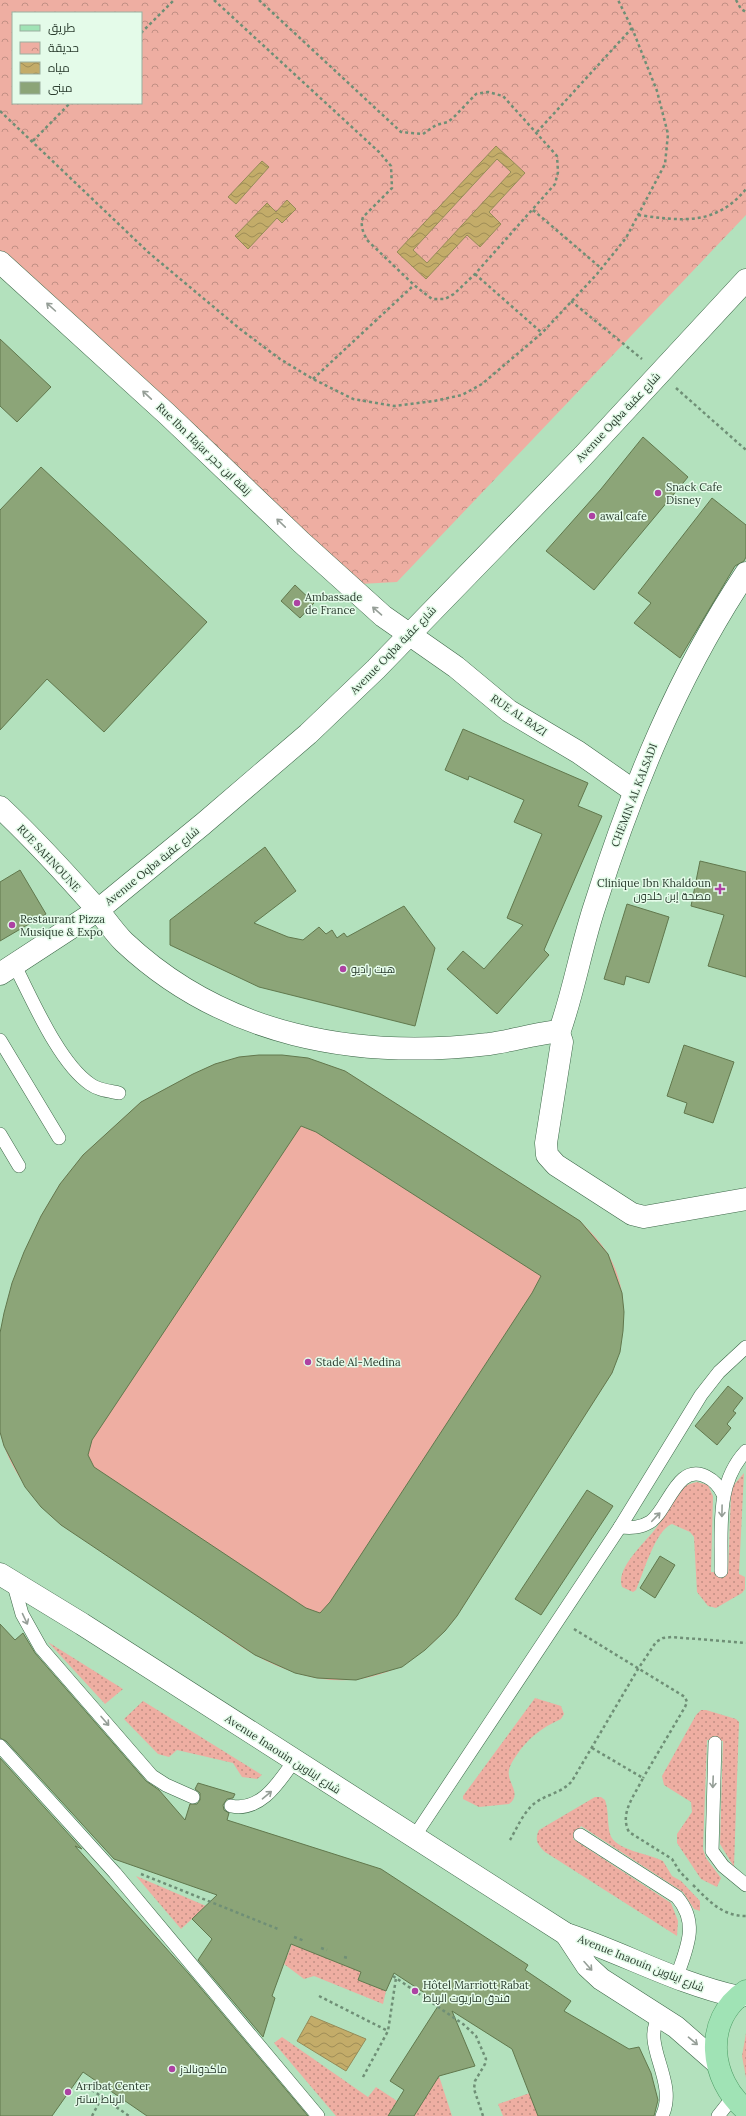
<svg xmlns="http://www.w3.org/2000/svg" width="746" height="2116" font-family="Lora,Cairo,serif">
	<defs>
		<pattern id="grass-dots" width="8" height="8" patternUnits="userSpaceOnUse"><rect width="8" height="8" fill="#eeaea2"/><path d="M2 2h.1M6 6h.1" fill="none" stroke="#c18f84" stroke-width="1.8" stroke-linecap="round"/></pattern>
		<pattern id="park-crowns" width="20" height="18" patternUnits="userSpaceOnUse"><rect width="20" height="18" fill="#eeaea2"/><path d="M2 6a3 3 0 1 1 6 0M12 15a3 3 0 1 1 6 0" fill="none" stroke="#c18f84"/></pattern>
		<pattern id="water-waves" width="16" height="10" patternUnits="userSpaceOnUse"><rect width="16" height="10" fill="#c3ac69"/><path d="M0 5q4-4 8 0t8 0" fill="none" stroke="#9f8d57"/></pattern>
	</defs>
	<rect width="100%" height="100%" fill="#b3e1bd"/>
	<g fill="url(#grass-dots)">
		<path d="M744 1473 739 1574 745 1577V1589L742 1593 716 1608 708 1606 697 1592 694 1537 690 1532 672 1524C655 1530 643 1575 636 1590L633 1592 622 1587C615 1568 646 1542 656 1528 665 1516 672 1501 681 1490 685 1485 692 1483 697 1482L708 1485 713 1496 711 1572 728 1573 731 1495 733 1486Z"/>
		<polygon points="48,1642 123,1689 105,1704"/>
		<path d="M535 1698 561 1706 564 1714 561 1719C541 1728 528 1738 516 1756 513 1760 510 1765 509 1770 506 1782 523 1794 509 1804L479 1807 463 1799V1796Z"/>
		<polygon points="143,1701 262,1775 257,1779 242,1777 233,1763 177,1750 169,1757 158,1754 124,1719"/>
		<polygon points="701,1710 706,1710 736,1719 739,1722 734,1867 720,1844 723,1741 707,1740 703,1849 706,1858 721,1878 717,1887 701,1879 677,1843 677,1834 692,1812 691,1802 664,1785 662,1776 696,1715"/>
		<path d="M595 1797H601L605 1800C609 1811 607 1823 610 1834 614 1850 650 1854 663 1861L672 1876 681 1881 700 1901V1911L694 1909 683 1892 581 1826 573 1839 671 1903 678 1921 677 1936 545 1852C538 1845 534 1840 539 1830Z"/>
		<polygon points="136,1876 206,1906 181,1929"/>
		<polygon points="292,1944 361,1971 358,1980 386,1991 383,2004 314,1976 304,1979 284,1964"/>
		<polygon points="746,2033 746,2078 742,2056"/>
		<polygon points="282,2037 368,2097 376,2087 397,2101 388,2116 336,2116 274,2043"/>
		<polygon points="439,2076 452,2116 414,2116"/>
		<polygon points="530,2093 538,2116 503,2116 498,2104"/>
	</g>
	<path fill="url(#park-crowns)" fill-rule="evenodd" d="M0 0H746V215L397 582 360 584 0 252ZM13 13H141V103H13Z"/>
	<path fill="#eeaea2" d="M259 1055C290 1055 317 1060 345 1071L580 1221C590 1231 601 1242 608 1254 630 1291 626 1334 612 1373L457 1616C403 1687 332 1698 255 1655 232 1642 210 1624 187 1609 145 1581 103 1553 61 1525 33 1499 9 1470 0 1432L12 1283 41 1216 60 1184 83 1155 141 1102 193 1074 215 1064 239 1057Z"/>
	<g fill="url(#water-waves)" stroke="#958b58" fill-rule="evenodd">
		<path d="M496 146 525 173 489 212 501 224 480 247 467 235 426 279 397 252ZM497 159 511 172 427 263 413 250Z"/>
		<polygon points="262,161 269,167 236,204 228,197"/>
		<polygon points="287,200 296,209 282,223 277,218 248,249 235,236 267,203 276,212"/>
		<polygon points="311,2016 366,2039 346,2071 297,2041"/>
	</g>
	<g fill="#8ca578" stroke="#61784d" fill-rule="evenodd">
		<polygon points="0,339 51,387 17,422 0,406"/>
		<polygon points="643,437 688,477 594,590 546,551 601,489"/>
		<polygon points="41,467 207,622 104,732 47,679 0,730 0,510"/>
		<polygon points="712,498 746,525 746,557 744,561 735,566 680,658 634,623 651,603 638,593"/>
		<polygon points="295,585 314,603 300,618 281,601"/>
		<polygon points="463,729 588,783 578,806 602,816 544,950 549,955 497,1014 447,969 463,951 484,969 523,925 507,918 542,834 514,822 524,800 469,776 468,780 445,770"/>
		<polygon points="265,847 296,891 254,923 288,937 303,940 319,927 326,934 332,930 337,938 344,933 347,937 404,906 435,948 415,1026 259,987 170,945 170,920"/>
		<polygon points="700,861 746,872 746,977 708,966 724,915 691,906"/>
		<polygon points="20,870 46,914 0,941 0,882"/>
		<polygon points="627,904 669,917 649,983 626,976 624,985 604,979"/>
		<polygon points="684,1045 734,1062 713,1123 684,1113 687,1103 667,1096"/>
		<path d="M259 1055H282L308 1058 345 1071 580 1221 608 1254 622 1293 624 1312 623 1331 620 1352 612 1373 457 1616 445 1631 425 1650 402 1667 356 1680 317 1678 295 1673 255 1655 61 1525 41 1507 25 1487 4 1446 0 1432V1333L4 1313 12 1283 24 1252 41 1216 60 1184 83 1155 141 1102 193 1074 215 1064 239 1057ZM301 1126 316 1132 541 1276 532 1293 330 1602 320 1613 306 1608 94 1467 88 1455 92 1440Z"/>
		<polygon points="728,1386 743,1398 733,1411 736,1413 727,1424 731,1428 717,1445 695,1426"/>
		<polygon points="587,1490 613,1506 541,1615 515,1599"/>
		<polygon points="660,1556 675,1565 655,1598 640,1588"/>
		<polygon points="0,1624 15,1640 23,1633 35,1653 146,1781 159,1790 185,1820 190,1804 197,1804 200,1800 200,1793 195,1789 198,1783 235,1794 233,1798 227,1799 223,1805 224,1810 229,1813 227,1820 381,1869 528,1965 525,1970 571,2001 564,2011 629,2049 639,2047 651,2073 658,2100 654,2116 538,2116 512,2049 452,2011 475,2066 439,2076 414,2116 388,2116 404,2090 390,2081 440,2003 394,1973 386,1991 358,1980 361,1972 291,1944 272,1996 275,1998 263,2037 198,1960 212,1939 192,1919 217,1895 114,1859 6,1741 0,1738"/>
		<polygon points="0,1758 82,1849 75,1846 189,1974 308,2116 147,2116 83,2072 52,2116 0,2116"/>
	</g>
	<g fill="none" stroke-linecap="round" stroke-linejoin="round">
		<defs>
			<g id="lane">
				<path d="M15 966C32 999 59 1063 90 1084 98 1090 109 1091 119 1093"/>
				<polyline points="0,1040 59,1138"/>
				<polyline points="0,1134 19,1166"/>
				<path d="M620 1527C631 1528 640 1528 650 1522 668 1511 677 1461 707 1477 715 1481 719 1486 723 1494"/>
				<path d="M721 1571C722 1529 715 1484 746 1451"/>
				<polyline points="13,1582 22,1614 41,1648 152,1776 166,1785 193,1797"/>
				<polyline points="715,1743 712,1851 723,1866 746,1885"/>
				<polyline points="0,1746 115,1873 318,2116"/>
				<path d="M231 1806C261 1812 279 1782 294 1761"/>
				<path d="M580 1835 677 1897C700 1924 686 1949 676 1979"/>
				<polyline points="414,1837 620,1527 701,1395 719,1372 746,1347"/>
				<path d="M660 2016C639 2043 679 2081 662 2116"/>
				<polyline points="718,2116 733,2097"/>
			</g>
			<g id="street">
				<polyline points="0,262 167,414 301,542 383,616 456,667 509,711 578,752 634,791"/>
				<path d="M0 807C34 839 66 874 97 909 106 920 114 932 124 942 224 1036 356 1060 489 1044 510 1041 531 1035 552 1032L559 1033"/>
				<path d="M559 1033C574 991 581 947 595 905 632 788 678 675 746 573"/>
				<polyline points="559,1033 562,1042 546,1143 547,1155 556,1165 632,1214 644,1217 746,1199"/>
			</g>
			<g id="secondary">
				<polyline points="0,974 98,910 203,824 308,734 376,669 583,456 746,280"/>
				<path d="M0 1574 82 1624 566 1934C626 1954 676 1983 739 1997"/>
				<polyline points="566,1934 587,1966 601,1979 676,2027 716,2062"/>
			</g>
			<path id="primary" d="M746 1991C702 2020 710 2080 746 2110"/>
		</defs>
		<use href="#lane" stroke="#3d6748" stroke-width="14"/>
		<use href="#street" stroke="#3d6748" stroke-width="23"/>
		<use href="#secondary" stroke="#3d6748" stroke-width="23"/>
		<use href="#primary" stroke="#4e9d66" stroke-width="23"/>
		<g stroke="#6f8f76" stroke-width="2.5" stroke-dasharray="3 3" stroke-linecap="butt">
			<path d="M214 0 379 152 391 166 392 188 363 217C360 226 363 233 368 241L414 285 432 299H445L454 294 475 274 555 184 558 172 557 156 503 96 488 92 476 94 454 117 448 122 436 125 423 134 401 132 259 0"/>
			<polyline points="736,0 741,9 746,12"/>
			<polyline points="141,33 174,0"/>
			<polyline points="0,111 148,252 240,329 280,359 313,379 353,399 394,406 434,401 462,395 482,384 542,333 597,274 626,238 665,164 668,134 657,91 632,28 618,0"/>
			<polyline points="537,132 632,28"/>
			<polyline points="33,141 70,103"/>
			<polyline points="533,210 602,269"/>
			<path d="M638 215C681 221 716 226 746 189"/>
			<polyline points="475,274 542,333"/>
			<polyline points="571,301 642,359"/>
			<polyline points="313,379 414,285"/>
			<polyline points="676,388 746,450"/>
			<polyline points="574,1629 685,1697 687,1702 685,1707 643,1778"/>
			<path d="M592 1748 643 1778C635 1795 619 1813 629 1832L672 1859 680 1872 690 1882"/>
			<path d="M510 1840C517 1828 524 1811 535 1803 547 1794 562 1793 572 1781L638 1669 656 1642 663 1638 672 1637 746 1643"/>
			<polyline points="141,1874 278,1929"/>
			<path d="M693 1885C709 1901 722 1916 746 1916"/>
			<polyline points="294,1937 305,1941"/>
			<polyline points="321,1948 327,1950"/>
			<polyline points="344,1957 348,1958"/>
			<polyline points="393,1976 463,2024 476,2036 486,2059 485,2064 475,2081 474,2089 483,2116"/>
			<polyline points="319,1996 388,2031"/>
			<polyline points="363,2077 388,2031 396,1978"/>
			<polyline points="82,2083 129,2116"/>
			<polyline points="92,2116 102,2097"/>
		</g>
		<use href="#lane" stroke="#fff" stroke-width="13"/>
		<use href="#street" stroke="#fff" stroke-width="22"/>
		<use href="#secondary" stroke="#fff" stroke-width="22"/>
		<use href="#primary" stroke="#a0e3b5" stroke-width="22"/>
	</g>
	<defs><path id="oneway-shaft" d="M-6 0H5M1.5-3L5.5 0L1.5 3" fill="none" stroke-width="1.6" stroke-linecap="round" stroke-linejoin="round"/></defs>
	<g stroke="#959e97">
		<use href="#oneway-shaft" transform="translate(51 307) rotate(-138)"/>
		<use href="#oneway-shaft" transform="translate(147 395) rotate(-137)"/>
		<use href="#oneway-shaft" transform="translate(281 523) rotate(-136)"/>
		<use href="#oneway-shaft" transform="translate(377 611) rotate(-139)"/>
		<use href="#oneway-shaft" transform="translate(722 1511) rotate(91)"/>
		<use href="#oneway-shaft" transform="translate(656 1517) rotate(-46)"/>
		<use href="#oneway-shaft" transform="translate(25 1619) rotate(65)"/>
		<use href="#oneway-shaft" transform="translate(105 1721) rotate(49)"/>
		<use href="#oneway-shaft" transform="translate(713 1782) rotate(92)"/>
		<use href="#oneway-shaft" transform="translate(267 1795) rotate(-40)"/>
		<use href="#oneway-shaft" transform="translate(588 1966) rotate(48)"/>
		<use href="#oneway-shaft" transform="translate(693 2041) rotate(40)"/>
	</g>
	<g fill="#ad42a3" stroke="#e4fbe9" stroke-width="1.5">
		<circle cx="658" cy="493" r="4"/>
		<circle cx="592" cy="516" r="4"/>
		<circle cx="297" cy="603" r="4"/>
		<path d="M718 883h4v4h4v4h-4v4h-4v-4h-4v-4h4z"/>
		<circle cx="12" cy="925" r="4"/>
		<circle cx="343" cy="969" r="4"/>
		<circle cx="308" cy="1362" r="4"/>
		<circle cx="415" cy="1991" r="4"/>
		<circle cx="172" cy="2069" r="4"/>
		<circle cx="68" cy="2092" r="4"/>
	</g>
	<g text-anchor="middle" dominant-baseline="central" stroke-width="3" stroke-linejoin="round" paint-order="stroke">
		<g font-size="11" fill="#2b3d2f" stroke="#e4fbe9">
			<text transform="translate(618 417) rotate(-47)">Avenue Oqba شارع عقبة</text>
			<text transform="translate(204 449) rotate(44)">Rue Ibn Hajar زنقة ابن حجر</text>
			<text transform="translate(393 650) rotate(-46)">Avenue Oqba شارع عقبة</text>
			<text transform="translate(519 715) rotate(34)">RUE AL BAZI</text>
			<text transform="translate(634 795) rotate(-69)">CHEMIN AL KALSADI</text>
			<text transform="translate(49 858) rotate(47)">RUE SAHNOUNE</text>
			<text transform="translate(152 866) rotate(-39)">Avenue Oqba شارع عقبة</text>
			<text transform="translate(283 1754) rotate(33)">Avenue Inaouin شارع ايناوين</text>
			<text transform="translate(641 1963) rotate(22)">Avenue Inaouin شارع ايناوين</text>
		</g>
		<g font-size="11" fill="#2b3d2f" stroke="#e4fbe9" text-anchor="start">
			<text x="666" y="487">Snack Cafe<tspan x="666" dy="13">Disney</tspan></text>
			<text x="600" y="516">awal cafe</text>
			<text x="305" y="597">Ambassade<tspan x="305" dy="13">de France</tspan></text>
			<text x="711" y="883" text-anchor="end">Clinique Ibn Khaldoun<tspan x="711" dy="13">مصحة إبن خلدون</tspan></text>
			<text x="20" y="919">Restaurant Pizza<tspan x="20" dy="13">Musique &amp; Expo</tspan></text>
			<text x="351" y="969">هيت راديو</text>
			<text x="316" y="1362">Stade Al-Medina</text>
			<text x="423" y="1985">Hôtel Marriott Rabat<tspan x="423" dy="13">فندق ماريوت الرباط</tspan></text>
			<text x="180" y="2069">ماكدونالدز</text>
			<text x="76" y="2086">Arribat Center<tspan x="76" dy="13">الرباط سانتر</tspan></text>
		</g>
	</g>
	<rect x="12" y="12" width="130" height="92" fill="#e4fbe9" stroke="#9aaf9f"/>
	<rect x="20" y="25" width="20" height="6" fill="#a0e3b5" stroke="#9aaf9f"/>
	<text x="48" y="32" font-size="12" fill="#2b3d2f">طريق</text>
	<rect x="20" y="42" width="20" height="12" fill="url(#park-crowns)" stroke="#9aaf9f"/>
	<text x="48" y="52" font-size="12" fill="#2b3d2f">حديقة</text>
	<rect x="20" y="62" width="20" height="12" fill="url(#water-waves)" stroke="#9aaf9f"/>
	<text x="48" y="72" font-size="12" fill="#2b3d2f">مياه</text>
	<rect x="20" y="82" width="20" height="12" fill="#8ca578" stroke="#9aaf9f"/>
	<text x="48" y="92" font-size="12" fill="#2b3d2f">مبنى</text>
</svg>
